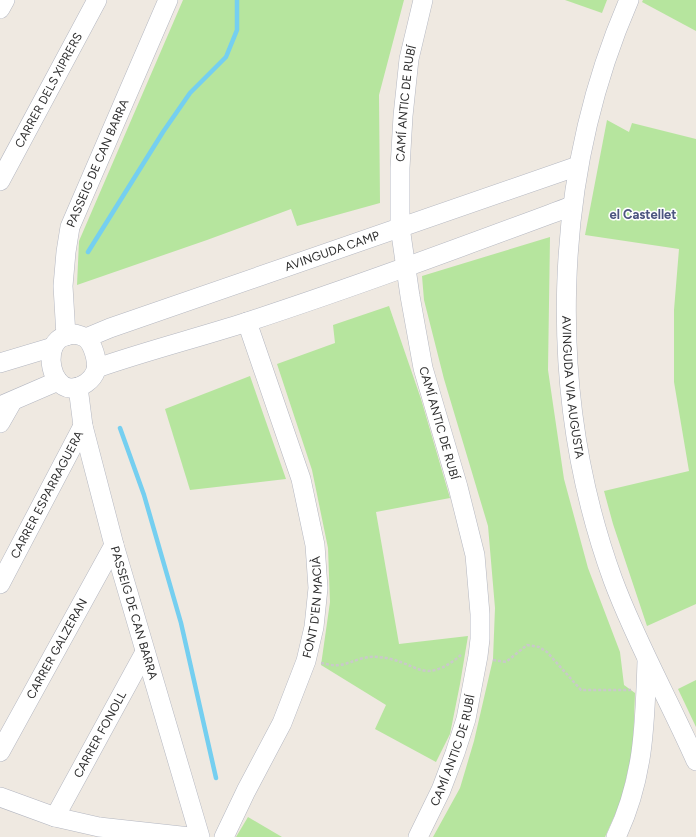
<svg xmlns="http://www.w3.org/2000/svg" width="696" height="837" font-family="Figtree,sans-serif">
	<rect width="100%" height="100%" fill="#efe9e1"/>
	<g fill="#b6e59e">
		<polygon points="183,0 404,0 379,95 380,203 297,226 291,209 207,240 77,285 79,241"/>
		<polygon points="565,0 607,0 602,13"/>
		<polygon points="643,0 696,0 696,31 642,2"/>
		<polygon points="607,120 629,132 632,123 696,139 696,604 647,626 613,524 604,491 689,471 674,382 674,310 679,249 585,235"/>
		<polygon points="550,237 548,370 564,479 588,568 620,652 624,685 635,693 633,748 621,801 605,837 433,837 460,788 474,741 493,659 495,608 488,526 444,379 424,300 422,276"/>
		<polygon points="389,306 421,399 450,498 376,512 399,644 468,636 460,684 450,734 436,762 375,729 386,705 321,665 330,602 328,548 312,470 277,364 335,343 333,325"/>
		<polygon points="250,376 286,479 190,490 165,409"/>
		<polygon points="696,680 696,727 678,689"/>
		<polygon points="248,817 282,837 236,837"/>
	</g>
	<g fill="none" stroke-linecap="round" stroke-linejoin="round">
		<g stroke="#75cff0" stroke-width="4.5">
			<polyline points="88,252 163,132 190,93 226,57 237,30 237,0"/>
			<polyline points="120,428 144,495 181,623 216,778"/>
		</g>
		<defs>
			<g id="minor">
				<path id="s1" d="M629 0C551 179 546 396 613 580 636 642 669 700 696 761"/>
				<polyline points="0,9 5,0"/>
				<path id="s2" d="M0 181 97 0"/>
				<path d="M75 334C78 335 83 336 86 338 93 344 98 361 96 370 93 380 81 389 70 388 51 386 45 352 58 340 62 336 69 335 75 334Z"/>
				<path id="s3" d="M66 336 63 286 66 252 70 227 168 0"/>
				<path id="s4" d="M86 338 110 328 578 166"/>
				<polyline points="0,363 53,347"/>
				<path d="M97 368C146 351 197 338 247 322 357 286 464 246 572 206"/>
				<path id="s5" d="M78 387 83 426 114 545 200 837"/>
				<polyline points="0,406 58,381"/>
				<polyline points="0,423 12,402"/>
				<path id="s6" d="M0 584 83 426"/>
				<path id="s7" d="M0 752 114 545"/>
				<polyline points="0,797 55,817 99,827 190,837"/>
				<path id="s8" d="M55 817 145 652"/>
				<path id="s9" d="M224 837 246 791 282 723 306 661 314 627 318 588 315 545 301 479 247 322"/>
				<path id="s10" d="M418 837 441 790 455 753 466 719 478 656 480 639V614L475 555 458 487 423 368 410 296 400 227V168L403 116 409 59 423 0"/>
				<path d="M616 837C644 779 645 723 647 661"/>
			</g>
		</defs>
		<use href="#minor" stroke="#b4b7c1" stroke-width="20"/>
		<g stroke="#c9c9c9" stroke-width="2.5" stroke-dasharray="3 2" stroke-linecap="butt">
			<polyline points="493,660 506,662 527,645 539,647 547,652 581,690 631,690"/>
			<path d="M321 663C327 664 333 666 339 665 343 665 347 663 351 662 359 659 369 656 378 657 418 660 421 688 461 655"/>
		</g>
		<use href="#minor" stroke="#fff" stroke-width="19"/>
	</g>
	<g text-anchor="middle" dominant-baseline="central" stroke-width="3" stroke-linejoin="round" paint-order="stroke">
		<g font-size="12" fill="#2e2e2e" stroke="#fff">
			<text stroke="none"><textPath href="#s2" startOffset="103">CARRER DELS XIPRERS</textPath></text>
			<text stroke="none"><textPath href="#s10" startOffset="754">CAMÍ ANTIC DE RUBÍ</textPath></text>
			<text stroke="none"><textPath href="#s3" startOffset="179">PASSEIG DE CAN BARRA</textPath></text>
			<text stroke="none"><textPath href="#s4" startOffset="261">AVINGUDA CAMP</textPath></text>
			<text stroke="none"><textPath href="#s1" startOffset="396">AVINGUDA VIA AUGUSTA</textPath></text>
			<text transform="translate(439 423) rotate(74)">CAMÍ ANTIC DE RUBÍ</text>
			<text stroke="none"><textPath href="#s6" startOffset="101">CARRER ESPARRAGUERA</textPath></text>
			<text stroke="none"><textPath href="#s9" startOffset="249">FONT D'EN MACIÀ</textPath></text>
			<text stroke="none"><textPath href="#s5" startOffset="233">PASSEIG DE CAN BARRA</textPath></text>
			<text stroke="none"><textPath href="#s7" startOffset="118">CARRER GALZERAN</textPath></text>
			<text stroke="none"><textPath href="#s8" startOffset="94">CARRER FONOLL</textPath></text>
			<text stroke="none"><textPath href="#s10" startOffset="94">CAMÍ ANTIC DE RUBÍ</textPath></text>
		</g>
		<g font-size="13" font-weight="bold" fill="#4d5680" stroke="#fff">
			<text x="643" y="214">el Castellet</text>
		</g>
	</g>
</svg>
